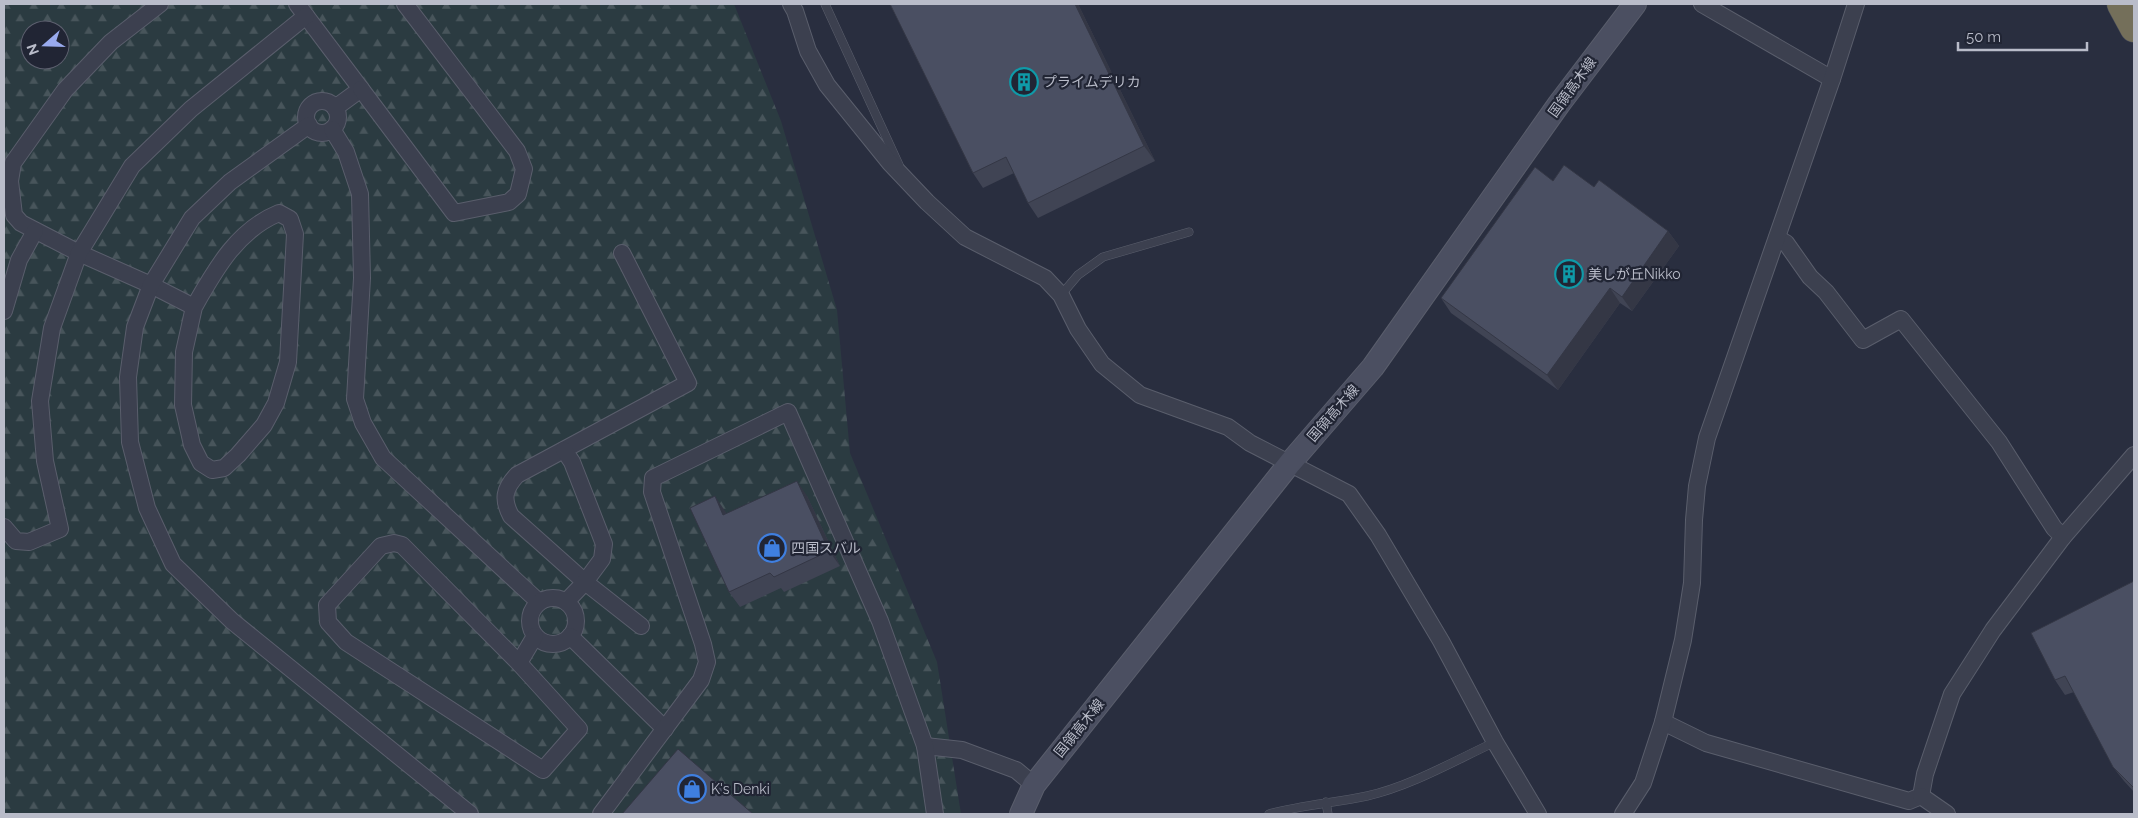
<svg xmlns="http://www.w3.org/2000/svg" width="2138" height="818" font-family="Raleway,'Noto Sans JP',sans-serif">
	<defs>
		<pattern id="forest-firs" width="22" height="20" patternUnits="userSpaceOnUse" patternTransform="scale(1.25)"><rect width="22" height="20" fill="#2b3b41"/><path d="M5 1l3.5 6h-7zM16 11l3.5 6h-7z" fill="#48555b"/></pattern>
	</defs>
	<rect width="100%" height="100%" fill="#292e3f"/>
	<path fill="url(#forest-firs)" fill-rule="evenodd" d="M4 4H734L781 121 837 310 850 453 937 662 961 814H4ZM30 30H60V60H30Z"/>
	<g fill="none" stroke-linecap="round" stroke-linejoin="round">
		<defs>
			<g id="lane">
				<polyline points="825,4 899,165"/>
				<polyline points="1061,295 1078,275 1103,257 1189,232"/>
				<polyline points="1326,802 1328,814"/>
				<path d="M1269 814C1301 805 1334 803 1367 796 1411 786 1454 761 1495 742"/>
			</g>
			<g id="street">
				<path d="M160 4 111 42 65 90 13 163 10 181 14 215 21 223 79 253 151 285 194 307C215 270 237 230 279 213L290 219 295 234 288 362 276 403 264 425 238 455 224 468 212 470 201 463 192 445 183 405 184 352 194 307"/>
				<polyline points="297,4 361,89 335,108"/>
				<polyline points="791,4 795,11 808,51 827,85 890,163 927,202 965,237 1045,278 1061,295 1078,329 1102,364 1140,395 1228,427 1250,443 1349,494 1378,535 1441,641 1495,742 1538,814"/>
				<polyline points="1702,4 1832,79"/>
				<polyline points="361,89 454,213 509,202 518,194 524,169 517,151 405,4"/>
				<circle cx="322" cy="117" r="16"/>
				<polyline points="309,125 230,182 192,218 151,285 135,327 128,377 130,442 147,508 173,564 232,621 470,814"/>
				<polyline points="332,129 346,152 360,194 362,278 355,399 363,423 383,458 539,602"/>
				<polyline points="1777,238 1786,243 1810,277 1826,292 1863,340 1901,319 1999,442 2054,528 2063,537"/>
				<path d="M622 253 688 383 517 475C504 489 502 499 511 516L585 582 641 626"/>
				<polyline points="4,311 19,260 35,231"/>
				<polyline points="564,450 572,462 604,544 602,559 585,582 566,602"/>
				<polyline points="4,527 16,541 29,542 60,529 45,461 40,401 52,328 79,253 132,166 191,109 306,16"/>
				<circle cx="553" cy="621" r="23"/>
				<polyline points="570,636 665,729"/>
				<polyline points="519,663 402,545 394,543 381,546 327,605 328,622 346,642 543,770 579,729 519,663 535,636"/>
				<polyline points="1663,722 1706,743 1909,801 1921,796 1925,774 1952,694 1993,630 2063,537 2134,455"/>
				<polyline points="925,746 962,750 1016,770 1034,785"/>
				<polyline points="1921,796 1947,814"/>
				<polyline points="601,814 701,680 707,662 703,644 652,492 653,478 788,412 880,621 925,746 935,814"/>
				<polyline points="1623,814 1643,783 1663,722 1683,640 1692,583 1694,520 1697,486 1707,438 1832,79 1856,4"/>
			</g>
			<polyline id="secondary" points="1021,814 1034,785 1290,463 1373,367 1559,104 1635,4"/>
			<polyline id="highway" points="2121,4 2134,28"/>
		</defs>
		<use href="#lane" stroke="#5a5e6c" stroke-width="9"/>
		<use href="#street" stroke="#5a5e6c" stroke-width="18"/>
		<use href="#secondary" stroke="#5a5e6c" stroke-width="24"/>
		<use href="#highway" stroke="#474b59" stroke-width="29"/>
		<use href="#lane" stroke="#3c404f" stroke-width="8"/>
		<use href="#street" stroke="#3c404f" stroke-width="16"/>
		<use href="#secondary" stroke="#4b4f61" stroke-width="22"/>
		<use href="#highway" stroke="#746f5a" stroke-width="28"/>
	</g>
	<g fill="#404454">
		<polygon points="890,4 1078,4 1155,161 1038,218 1028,203 1014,173 983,188 973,173"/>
		<polygon points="1553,181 1594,187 1668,231 1679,246 1632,311 1620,303 1558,390 1451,313 1441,298"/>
		<polygon points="807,496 840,566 784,592 781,588 740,607 729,592 725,511 726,514"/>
		<polygon points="2134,581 2134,792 2124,781 2113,767 2074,692 2065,695 2055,680"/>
	</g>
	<g fill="#343745">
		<polygon points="1075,4 1078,4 1155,161 1144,146"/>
		<polygon points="1668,231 1679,246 1632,311 1622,297"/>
		<polygon points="1610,288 1620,303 1558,390 1547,375"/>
		<polygon points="797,481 807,496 840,566 829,551"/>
		<polygon points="715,496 725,511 734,530 723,515"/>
	</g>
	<g fill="#4a4f62" stroke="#343745">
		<polygon points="890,4 1075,4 1144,146 1028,203 1006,157 973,173"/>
		<polygon points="1564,165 1594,187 1599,180 1668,231 1622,297 1610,288 1547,375 1441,298 1535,167 1553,181"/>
		<polygon points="797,481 829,551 774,577 770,573 729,592 690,508 715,496 723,515"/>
		<polygon points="2134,581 2134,788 2113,767 2065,676 2055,680 2031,633"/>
		<polygon points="678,749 753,814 622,814"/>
	</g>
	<defs>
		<symbol id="building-ring" viewBox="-11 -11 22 22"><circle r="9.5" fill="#212534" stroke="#0f9aa8" stroke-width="1.5"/><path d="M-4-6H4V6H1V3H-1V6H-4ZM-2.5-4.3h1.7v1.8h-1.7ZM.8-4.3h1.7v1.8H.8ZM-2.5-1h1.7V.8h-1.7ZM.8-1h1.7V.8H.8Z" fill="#0f9aa8"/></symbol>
		<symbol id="shop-ring" viewBox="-11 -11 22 22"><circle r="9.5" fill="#212534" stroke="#3f7fe0" stroke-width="1.5"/><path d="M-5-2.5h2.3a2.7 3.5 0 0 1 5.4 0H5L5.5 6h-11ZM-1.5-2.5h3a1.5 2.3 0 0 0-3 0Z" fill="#3f7fe0"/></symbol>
	</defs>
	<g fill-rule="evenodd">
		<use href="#building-ring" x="1008" y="66" width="32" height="32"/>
		<use href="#building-ring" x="1553" y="258" width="32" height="32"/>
		<use href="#shop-ring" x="756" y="532" width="32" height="32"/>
		<use href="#shop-ring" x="676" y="773" width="32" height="32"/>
	</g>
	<g text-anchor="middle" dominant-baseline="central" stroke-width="4.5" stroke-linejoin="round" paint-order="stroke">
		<g font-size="14" fill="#b9bcc9" stroke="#212534" text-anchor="start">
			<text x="1043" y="82">プライムデリカ</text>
			<text x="1588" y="274">美しが丘Nikko</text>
			<text x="791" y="548">四国スバル</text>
			<text x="711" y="789">K's Denki</text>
		</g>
		<g font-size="14" fill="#b9bcc9" stroke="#212534">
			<text transform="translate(1572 87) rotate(-54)">国領高木線</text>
			<text transform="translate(1333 413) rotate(-49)">国領高木線</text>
			<text transform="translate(1079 728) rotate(-51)">国領高木線</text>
		</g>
	</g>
	<rect width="2138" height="818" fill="none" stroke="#b9bcc9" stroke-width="10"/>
	<g transform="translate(45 45) rotate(250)"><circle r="24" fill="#212534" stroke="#5e6170"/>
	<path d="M0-4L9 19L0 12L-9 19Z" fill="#99aaee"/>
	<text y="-8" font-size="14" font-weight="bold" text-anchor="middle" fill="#b9bcc9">N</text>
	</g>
	<path d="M1958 42v8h129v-8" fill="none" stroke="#b9bcc9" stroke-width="2.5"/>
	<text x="1966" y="42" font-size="15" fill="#b9bcc9" stroke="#212534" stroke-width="4" paint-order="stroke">50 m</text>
</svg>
